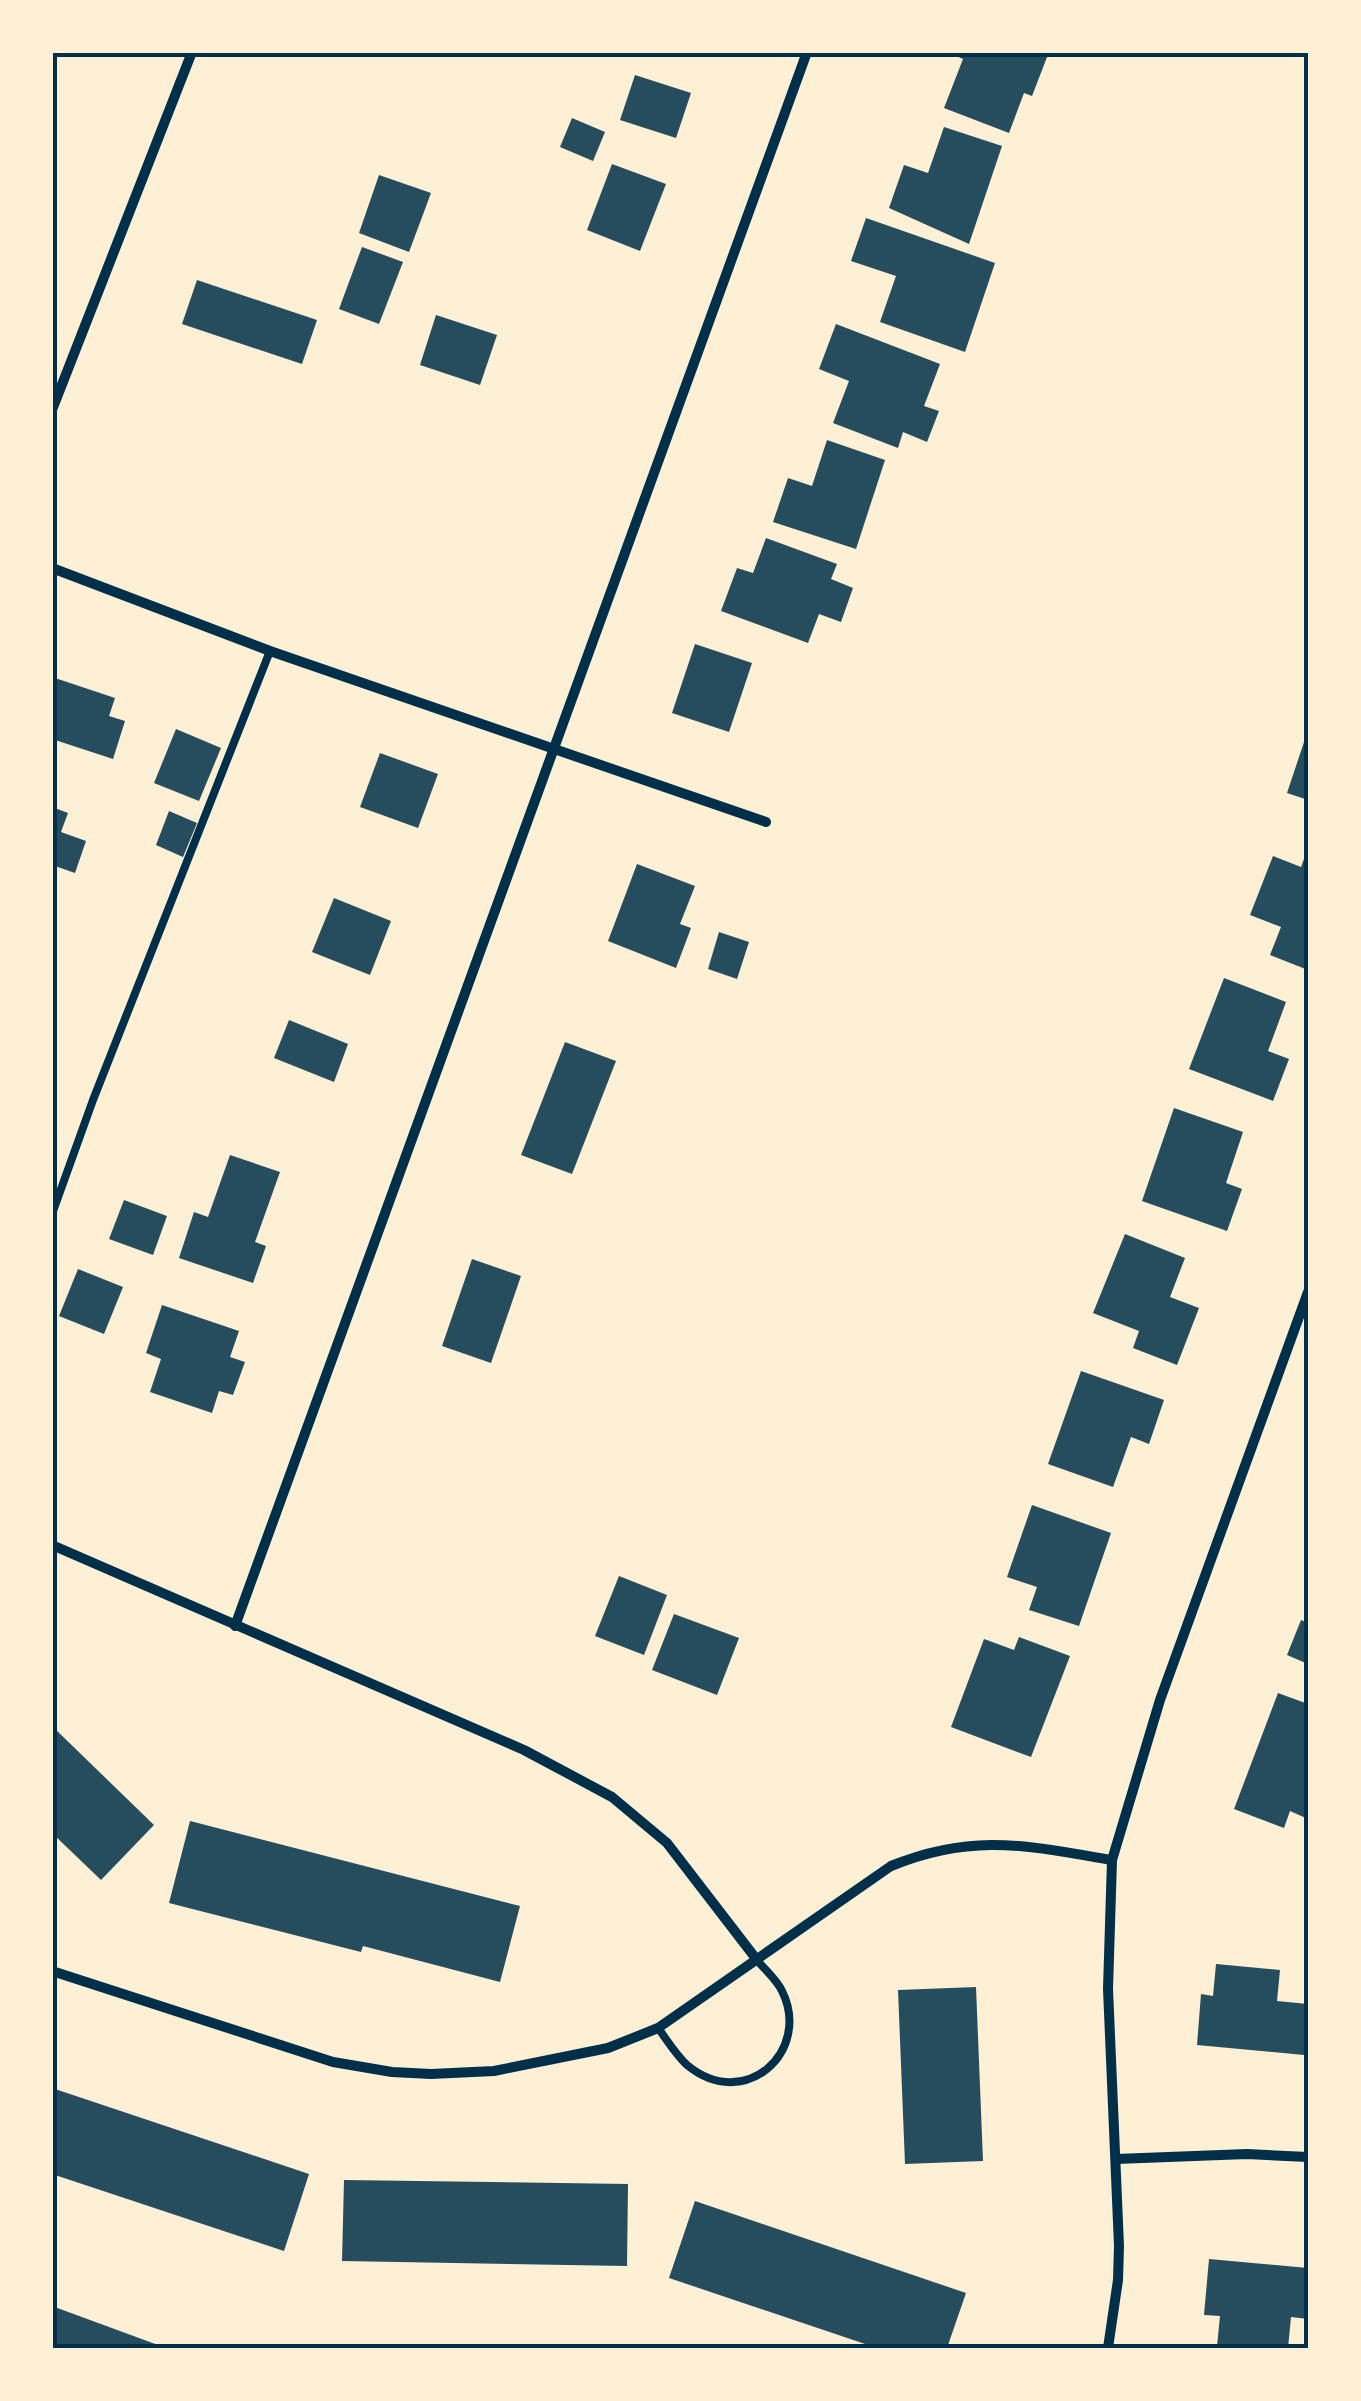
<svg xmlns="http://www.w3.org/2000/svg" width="1361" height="2401" font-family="Overpass,sans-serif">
	<rect width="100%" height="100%" fill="#fdf0d5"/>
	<g fill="#264d5e">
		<polygon points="947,52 1049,52 1032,96 1024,93 1009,133 944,108 963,59"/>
		<polygon points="635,75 691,93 676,138 620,120"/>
		<polygon points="572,118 605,132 593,161 560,147"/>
		<polygon points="944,127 1002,146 969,244 889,208 904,165 928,173"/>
		<polygon points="612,164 666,184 640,251 587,230"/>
		<polygon points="379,175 431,193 409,252 359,233"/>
		<polygon points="866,218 995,263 965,352 880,322 896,276 851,261"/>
		<polygon points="362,247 403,262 379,324 339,309"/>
		<polygon points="197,280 317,320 302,364 182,324"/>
		<polygon points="436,315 497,335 480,385 420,365"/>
		<polygon points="836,324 940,364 924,406 939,411 927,442 903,432 898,448 833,423 849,381 819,369"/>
		<polygon points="827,440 885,460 856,549 773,522 788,478 812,486"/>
		<polygon points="766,538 837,564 831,579 853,588 841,622 819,614 808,643 721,611 737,568 753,573"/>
		<polygon points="695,644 752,663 729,732 672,713"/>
		<polygon points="55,678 115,698 109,716 125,721 113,759 52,739"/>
		<polygon points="176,729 221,748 199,801 154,783"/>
		<polygon points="1308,730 1308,800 1287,793"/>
		<polygon points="380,753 438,774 418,828 360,807"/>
		<polygon points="52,807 68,813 61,832 86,841 75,873 52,865"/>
		<polygon points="169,811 197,823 183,857 156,845"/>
		<polygon points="1308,848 1308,970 1270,955 1281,927 1250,915 1273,856 1301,867"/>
		<polygon points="637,864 695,886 680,924 691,928 676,968 608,941"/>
		<polygon points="334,898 391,921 370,975 312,952"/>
		<polygon points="719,932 749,942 737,979 708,969"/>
		<polygon points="1224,978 1286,1002 1268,1051 1289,1059 1273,1101 1189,1069"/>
		<polygon points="289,1020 348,1044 334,1082 274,1058"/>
		<polygon points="565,1042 616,1061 572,1174 521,1155"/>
		<polygon points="1174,1108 1243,1132 1226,1183 1242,1189 1227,1231 1142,1201"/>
		<polygon points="230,1155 280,1172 255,1242 266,1246 253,1283 179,1258 194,1212 208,1217"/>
		<polygon points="124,1200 167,1216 153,1255 109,1239"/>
		<polygon points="1125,1234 1185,1258 1170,1297 1199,1308 1177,1365 1133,1348 1139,1331 1093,1313"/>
		<polygon points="472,1259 521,1276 491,1363 442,1346"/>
		<polygon points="78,1269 123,1287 104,1334 59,1316"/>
		<polygon points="162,1305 239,1331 230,1357 245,1362 233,1395 219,1391 212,1413 150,1392 161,1359 146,1353"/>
		<polygon points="1081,1371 1164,1400 1149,1444 1131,1437 1113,1487 1048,1464"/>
		<polygon points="1032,1505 1111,1533 1079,1626 1029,1610 1037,1587 1007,1577"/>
		<polygon points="619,1576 667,1595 644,1655 595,1636"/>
		<polygon points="674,1614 739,1638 717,1695 652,1670"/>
		<polygon points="1301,1620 1308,1623 1308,1664 1287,1655"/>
		<polygon points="1019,1637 1070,1656 1031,1757 951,1727 984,1639 1014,1650"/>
		<polygon points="1278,1693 1308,1704 1308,1819 1290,1811 1284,1828 1234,1809"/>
		<polygon points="52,1726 154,1825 101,1880 52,1833"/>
		<polygon points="190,1821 520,1906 500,1982 363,1946 361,1952 169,1903"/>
		<polygon points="1216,1964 1280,1970 1277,2001 1308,2004 1304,2055 1197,2045 1201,1994 1213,1996"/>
		<polygon points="976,1987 983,2161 905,2164 898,1990"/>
		<polygon points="52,2088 309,2174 284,2251 52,2174"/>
		<polygon points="344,2180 628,2184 627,2266 342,2261"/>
		<polygon points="695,2201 966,2293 947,2348 877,2348 669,2278"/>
		<polygon points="1209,2259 1308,2268 1308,2319 1291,2317 1288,2348 1217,2346 1220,2316 1204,2315"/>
		<polygon points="52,2306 158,2345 157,2348 52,2348"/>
	</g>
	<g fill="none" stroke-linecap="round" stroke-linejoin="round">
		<g stroke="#003049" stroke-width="8">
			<polyline points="52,1214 93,1100 270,651"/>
			<path d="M658 2028C667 2040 676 2055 687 2065 745 2113 812 2051 782 1991 777 1980 765 1970 757 1960"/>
		</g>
		<g stroke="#003049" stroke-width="10">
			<polyline points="52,410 192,52"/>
			<polyline points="52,568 270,651 766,822"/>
			<polyline points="52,1545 524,1750 612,1797 667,1843 757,1960"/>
			<polyline points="235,1626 807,52"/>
			<path d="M52 1971 333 2062 392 2072 431 2074 494 2071 608 2048 658 2028 891 1866C974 1832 1027 1846 1112 1860"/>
			<polyline points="1116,2159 1247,2154 1308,2157"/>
			<polyline points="1108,2348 1118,2280 1119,2246 1108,1989 1112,1860 1160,1700 1308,1292"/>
		</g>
	</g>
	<rect width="1361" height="2401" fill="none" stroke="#fdf0d5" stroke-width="110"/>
	<rect x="55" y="55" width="1251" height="2291" fill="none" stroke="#003049" stroke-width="4"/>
</svg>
